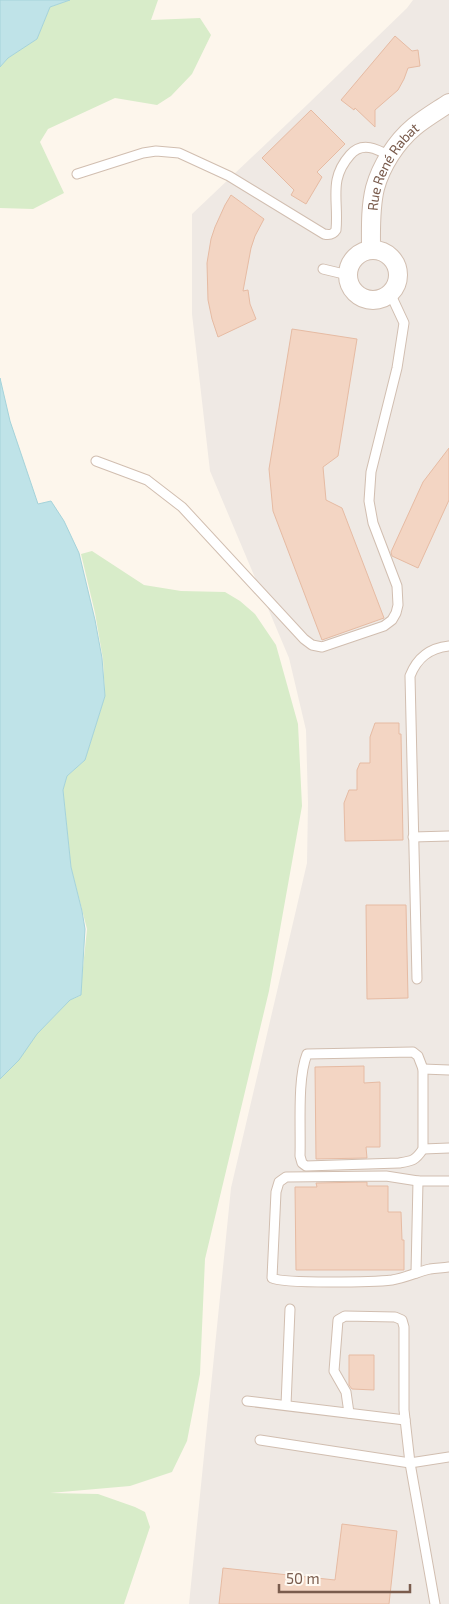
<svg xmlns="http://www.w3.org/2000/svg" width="449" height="1604" font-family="'Exo 2',sans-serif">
	<rect width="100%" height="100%" fill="#fdf6ec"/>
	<polygon fill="#efe9e4" points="413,0 449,0 449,1604 189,1604 231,1188 307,863 308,803 306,730 289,658 210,471 192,314 192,214 308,104 407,8"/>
	<g fill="#d8ecc9">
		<polygon points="70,0 158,0 151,20 200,18 211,35 192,74 171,96 157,105 115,98 48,129 40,142 64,193 33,209 0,208 0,67 8,58 37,39 50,7"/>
		<polygon points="92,551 144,585 181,591 225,592 240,601 255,614 276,645 298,724 302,806 269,991 205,1259 200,1374 187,1441 172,1472 130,1486 50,1493 98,1494 135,1507 145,1512 150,1527 124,1604 0,1604 0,1078 37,1034 70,1000 80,996 87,929 71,867 63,790 67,776 85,760 105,696 103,659 95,613 81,554"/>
	</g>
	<g fill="#bfe3e8" stroke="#a5d3da">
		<polygon points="0,0 70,0 50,7 37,39 8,58 0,67"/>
		<polygon points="0,378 10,421 38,504 51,501 64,521 79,553 95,620 102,658 105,696 85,760 67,776 63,790 71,867 82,911 85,929 81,995 70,1000 37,1034 19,1060 0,1079"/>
	</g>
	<g fill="#f3d5c3" stroke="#e6bba3">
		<polygon points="395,36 412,51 418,50 420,66 408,68 404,79 398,90 375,110 375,127 355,108 354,110 341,100"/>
		<polygon points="311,110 345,144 317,172 322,177 306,204 291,195 294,190 262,158"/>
		<polygon points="231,195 264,219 255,236 251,248 243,291 248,290 250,304 256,319 218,337 212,319 208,300 207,263 211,239 215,227 225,205"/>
		<polygon points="292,329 357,339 338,456 323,467 326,500 342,508 384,618 322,640 273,511 269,469"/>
		<polygon points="449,448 449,500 418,568 392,556 391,552 423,482"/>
		<polygon points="375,723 399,723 399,734 401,734 403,840 345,841 344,803 349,790 357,790 357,770 360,763 370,763 370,737"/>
		<polygon points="366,905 406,905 408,998 367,999"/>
		<polygon points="364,1066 364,1083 380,1082 380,1147 366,1147 367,1158 316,1159 315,1067"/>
		<polygon points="367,1182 367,1186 388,1186 388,1212 401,1212 402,1240 404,1240 404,1270 296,1270 295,1187 317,1187 316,1183"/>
		<polygon points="349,1355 374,1355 374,1390 352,1389 349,1385"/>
		<polygon points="342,1524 397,1531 389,1604 219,1604 223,1568 335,1580"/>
	</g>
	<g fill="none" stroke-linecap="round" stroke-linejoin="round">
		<defs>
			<g id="lane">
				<path d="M77 174 143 153 156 151 179 153 229 176 324 234C329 235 333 235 336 230 339 200 328 180 350 155 362 141 377 149 390 156"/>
				<polyline points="323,269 348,275"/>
				<polyline points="96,461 147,480 182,507 304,639 312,645 322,647 384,626 392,620 396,613 398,605 397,586 373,523 369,501 371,472 397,368 404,323 390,293"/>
				<polyline points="413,837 449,836"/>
				<path d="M417 979 410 676C417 658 429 648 449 646"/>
				<path d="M413 1052 418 1056 423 1069V1149C415 1161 412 1161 399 1163L306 1166 302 1163 300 1156C301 1127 297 1079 307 1054Z"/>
				<polyline points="423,1069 449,1070"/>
				<polyline points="423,1149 449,1148"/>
				<path d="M449 1181H418L386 1176 286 1177 279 1182 276 1192 272 1278C283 1284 376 1282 392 1280 405 1278 417 1272 430 1269 436 1268 443 1268 449 1267"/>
				<polyline points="416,1273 418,1181"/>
				<polyline points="247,1401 405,1420"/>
				<polyline points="286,1405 290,1309"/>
				<polyline points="349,1413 346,1392 334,1371 338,1320 345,1316 395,1317 402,1320 404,1327 404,1410 410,1463 435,1604"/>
				<polyline points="260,1440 410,1463 449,1457"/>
			</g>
			<g id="street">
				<path id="s1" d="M371 250C371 230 370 208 375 188 381 166 396 142 414 127 425 118 437 111 449 103"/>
				<circle cx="373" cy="275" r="25"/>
			</g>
		</defs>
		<use href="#lane" stroke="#d1beb0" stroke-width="11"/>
		<use href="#street" stroke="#d1beb0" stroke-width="20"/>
		<use href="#lane" stroke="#fff" stroke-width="9"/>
		<use href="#street" stroke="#fff" stroke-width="18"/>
	</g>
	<g text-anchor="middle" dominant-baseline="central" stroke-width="4.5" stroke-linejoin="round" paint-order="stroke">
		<g font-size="14" fill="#7a5c4d" stroke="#fffaf3">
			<text stroke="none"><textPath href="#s1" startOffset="89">Rue René Rabat</textPath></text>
		</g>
	</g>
	<path d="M279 1584v8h131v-8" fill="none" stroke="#7a5c4d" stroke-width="2.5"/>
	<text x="286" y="1584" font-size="15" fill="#7a5c4d" stroke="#fffaf3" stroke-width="4" paint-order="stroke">50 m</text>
</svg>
